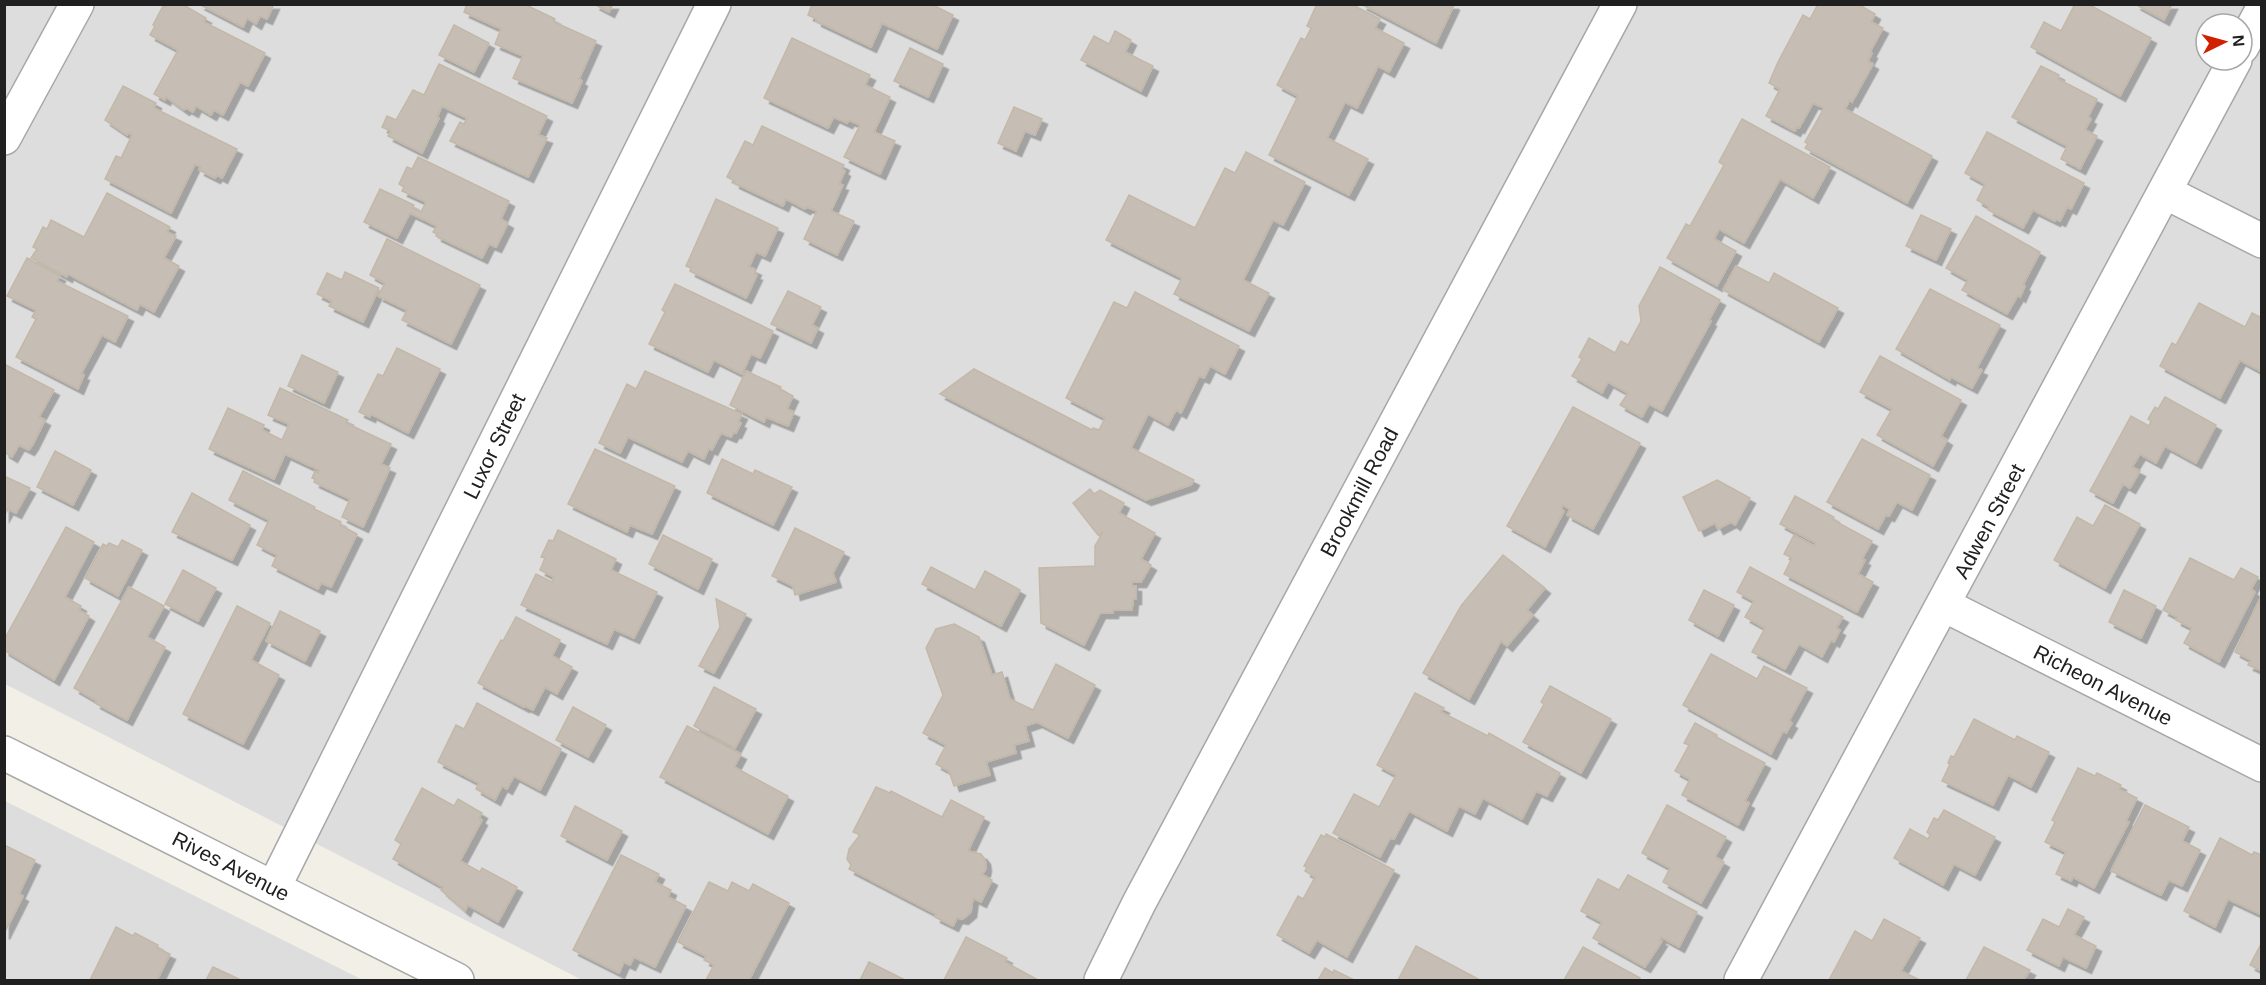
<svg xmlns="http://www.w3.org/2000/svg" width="2266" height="985" font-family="Helvetica,sans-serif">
	<defs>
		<filter id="shadow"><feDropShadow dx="5.5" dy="5.5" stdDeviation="0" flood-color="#0004"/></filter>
	</defs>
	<rect width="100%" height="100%" fill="#f1efe6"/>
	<g fill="#dedddd" fill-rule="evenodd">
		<path d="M4 5H2261V980H582L5 684ZM2206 24H2242V60H2206Z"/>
		<polygon points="5,801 363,980 5,980"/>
	</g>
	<g fill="#c6beb5" stroke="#c3b8a7" stroke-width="1.5" filter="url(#shadow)">
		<polygon points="166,4 182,4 206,18 204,22 265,53 248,86 240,82 223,115 214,110 211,115 196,106 193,112 186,108 184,110 166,97 165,100 154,94 178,50 150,35 155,26 153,25 163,6 165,7"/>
		<polygon points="199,4 274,4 267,19 260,16 256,24 247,18 243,27"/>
		<polygon points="467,4 524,4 555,19 554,22 596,41 579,79 582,81 572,103 513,78 523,56 495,44 501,29 464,12"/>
		<polygon points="594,4 613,4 609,12"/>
		<polygon points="812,4 931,4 953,15 937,49 882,23 871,47 816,21 817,19 808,15"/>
		<polygon points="1317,4 1351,4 1380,19 1375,28 1404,43 1389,72 1378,66 1357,108 1345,102 1327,138 1368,159 1349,195 1269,155 1298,96 1277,85 1301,38 1305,40 1311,28 1307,26"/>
		<polygon points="1361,4 1453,4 1454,5 1436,43"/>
		<polygon points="1818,4 1858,4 1875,14 1871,22 1883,28 1870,52 1872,53 1868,61 1873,64 1852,102 1850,100 1845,109 1932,156 1907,203 1805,148 1808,144 1805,142 1824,108 1813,103 1799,128 1797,127 1795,131 1766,116 1780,89 1769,83 1778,62 1803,15 1810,19"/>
		<polygon points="2075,4 2088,4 2151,38 2120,96 2031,47 2044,22 2061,31"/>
		<polygon points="2135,4 2172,4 2164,20"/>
		<polygon points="454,25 489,43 474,72 439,55"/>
		<polygon points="1115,31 1131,40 1125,52 1153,66 1141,91 1081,60 1094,36 1109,44"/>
		<polygon points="792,38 870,75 865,85 890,97 874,132 895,141 880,174 844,157 860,125 849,120 847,123 834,117 828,128 764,98"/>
		<polygon points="910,48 943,64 928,97 894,81"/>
		<polygon points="439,64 547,116 538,135 547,138 528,177 450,141 460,122 464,124 467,118 442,106 437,117 439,118 422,153 388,136 391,131 382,127 387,116 396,120 413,90 424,95"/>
		<polygon points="2041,66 2059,75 2058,79 2097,99 2088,117 2091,119 2085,130 2097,136 2080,169 2061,159 2067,146 2012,117"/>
		<polygon points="123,86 156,103 154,108 237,149 222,178 217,175 215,178 199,170 201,167 195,164 171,213 105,179 116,156 121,158 132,135 128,133 127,135 105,120"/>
		<polygon points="1014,107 1042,119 1035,135 1025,131 1016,151 998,143"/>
		<polygon points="1742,119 1830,167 1813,198 1780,179 1744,243 1719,229 1714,239 1736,251 1717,286 1667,258 1686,224 1690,226 1724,165 1719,162"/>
		<polygon points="762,126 844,165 842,169 845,171 839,184 843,185 831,211 854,221 837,255 804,239 817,211 807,207 805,209 786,199 783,206 734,183 735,181 727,177 745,141 753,145"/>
		<polygon points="1987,132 2084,183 2071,209 2067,207 2060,221 2056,219 2055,221 2033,210 2023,228 1988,210 1989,207 1977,200 1985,184 1965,173"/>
		<polygon points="1246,152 1305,182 1283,225 1273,220 1243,280 1269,293 1249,331 1174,294 1182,278 1106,240 1129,195 1195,228 1225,168 1235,173"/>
		<polygon points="418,157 509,201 501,219 508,223 496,247 489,244 482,258 436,236 437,234 433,232 437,226 410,213 397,238 364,222 380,189 414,205 412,208 421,212 426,202 402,191 404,187 399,184 407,167 412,169"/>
		<polygon points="107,193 170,227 167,232 176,236 164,258 179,266 154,312 140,304 137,310 68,274 67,277 31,258 37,249 33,247 43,227 47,229 51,220 84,237"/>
		<polygon points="716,199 778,228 765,256 756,252 749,267 756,270 754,274 757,275 746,298 690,271 691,268 686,266"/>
		<polygon points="1921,215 1951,229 1936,260 1906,246"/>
		<polygon points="1976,216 2040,252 2023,285 2025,286 2020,297 2018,295 2007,314 1962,290 1968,280 1946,268"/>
		<polygon points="387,239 480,285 451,344 402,320 407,310 378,296 385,283 370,275"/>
		<polygon points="27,258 60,276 57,281 128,316 115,342 102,335 81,374 84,375 78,389 16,357 36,319 32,317 36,310 7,296"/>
		<polygon points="1736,266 1769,283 1774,273 1838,308 1819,342 1723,290"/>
		<polygon points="1660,267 1720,300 1709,320 1711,321 1662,411 1649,404 1642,417 1620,405 1628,393 1608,382 1602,393 1572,376 1582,359 1579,357 1589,338 1615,353 1621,341 1628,345 1641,321 1639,306"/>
		<polygon points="345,272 379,288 363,322 329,306 332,301 317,294 327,273 342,280"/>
		<polygon points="675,284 773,331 760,358 751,354 742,374 714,360 708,372 649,344 665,312 662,310"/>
		<polygon points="1930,289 2000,325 1977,368 1982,370 1972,388 1951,377 1950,380 1896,349"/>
		<polygon points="788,291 821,307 812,325 818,328 811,343 771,324"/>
		<polygon points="1135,292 1239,346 1225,374 1210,366 1204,378 1199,376 1181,413 1176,410 1168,425 1148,414 1131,448 1194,480 1191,485 1146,500 940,394 974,369 1092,430 1093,428 1099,430 1105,418 1066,398 1114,302 1127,308"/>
		<polygon points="2199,303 2245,327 2252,313 2262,318 2262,372 2240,360 2220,398 2160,366 2172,343 2176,345"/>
		<polygon points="397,348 440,369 408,433 371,414 370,417 359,412 378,374 383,376"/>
		<polygon points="302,355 338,372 324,403 288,386"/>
		<polygon points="1880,356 1961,400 1941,436 1947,440 1933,466 1877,435 1892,409 1860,392"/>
		<polygon points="4,364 54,390 39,417 45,420 33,444 29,450 19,445 12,457 4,452"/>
		<polygon points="645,371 742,414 738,422 741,423 736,433 734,432 731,437 721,433 712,450 709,448 704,459 688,451 682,462 628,437 620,453 599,443 627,384 636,389"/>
		<polygon points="746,371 781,387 780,389 793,396 787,409 794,412 788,426 766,417 764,422 730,405"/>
		<polygon points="280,388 348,420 346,423 391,444 381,464 390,468 363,527 342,517 350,499 314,482 315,479 312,478 315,471 318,473 319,470 285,454 274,479 209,449 228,408 264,425 262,430 282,440 289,424 268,415"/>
		<polygon points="2165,397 2216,425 2196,463 2165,446 2156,463 2140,454 2132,467 2140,471 2130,488 2123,484 2113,503 2090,491 2131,416 2149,426 2151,421 2148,419 2155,407 2158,409"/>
		<polygon points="1573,407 1640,443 1593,529 1567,515 1570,509 1563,505 1561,509 1564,511 1545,547 1507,526"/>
		<polygon points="1862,439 1930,475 1912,510 1897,502 1889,516 1886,515 1878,529 1827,502"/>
		<polygon points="595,449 675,486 652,534 630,525 627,532 568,504"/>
		<polygon points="55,451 91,470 73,505 37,487"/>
		<polygon points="722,459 753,474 755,470 792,487 773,525 707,493"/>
		<polygon points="243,471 315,507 314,509 341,522 340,525 357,534 331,587 321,583 318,589 272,566 277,555 257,545 269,520 229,500"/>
		<polygon points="4,476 30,488 16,513 8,509 4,516"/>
		<polygon points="1717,480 1750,498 1735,525 1731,522 1718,529 1715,523 1699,531 1683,497"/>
		<polygon points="1090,489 1094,494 1100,490 1124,503 1119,513 1155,533 1141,559 1151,565 1141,582 1132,582 1132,586 1136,586 1136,599 1133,599 1132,610 1113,610 1113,613 1100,613 1084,645 1041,623 1039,568 1095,566 1095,546 1103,532 1098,535 1073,503"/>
		<polygon points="192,493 250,525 232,560 172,532"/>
		<polygon points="1795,496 1834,517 1833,520 1872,541 1862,559 1865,560 1858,574 1873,582 1857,612 1784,574 1792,558 1784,554 1794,535 1814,546 1816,543 1780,524"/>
		<polygon points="2105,505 2140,524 2105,588 2054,560 2077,517 2093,526"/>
		<polygon points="66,527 94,542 65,597 81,606 79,610 89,616 54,680 4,650 4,640"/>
		<polygon points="795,528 844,552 833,573 836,582 795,595 793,586 772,576"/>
		<polygon points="558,530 616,559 611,570 657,592 634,638 614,629 607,644 521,605 536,574 552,582 554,577 540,570 545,558 541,557 549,540 553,541"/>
		<polygon points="663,535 712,559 698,589 649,564"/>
		<polygon points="122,540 142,550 118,596 85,578 103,544 107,546 109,543 118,547"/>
		<polygon points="1503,555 1545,588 1527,610 1533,615 1507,646 1501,641 1469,699 1423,673 1461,606"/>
		<polygon points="2190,558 2234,580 2241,568 2258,577 2251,589 2255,592 2219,662 2184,643 2192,628 2176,620 2177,617 2163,610"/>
		<polygon points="931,567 975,590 985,571 1020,590 1001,626 922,584"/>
		<polygon points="1750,567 1843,617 1836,628 1840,630 1834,642 1831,640 1822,657 1799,644 1785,669 1752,652 1765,628 1745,617 1754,601 1737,592"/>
		<polygon points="183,570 216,588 198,621 165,604"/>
		<polygon points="129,587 164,606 147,637 165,647 127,720 95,703 97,701 74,688"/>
		<polygon points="1704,590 1734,605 1718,636 1689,620"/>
		<polygon points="2124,590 2156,606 2141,638 2109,622"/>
		<polygon points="2262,594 2262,671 2248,665 2251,660 2235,652"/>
		<polygon points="716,599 746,614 714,673 699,666 720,627"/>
		<polygon points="237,606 270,623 251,660 279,675 243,744 183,714"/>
		<polygon points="280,611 320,631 305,661 266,641"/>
		<polygon points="516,617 560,640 552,656 572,667 557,694 545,687 533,710 525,706 524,707 478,683 501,640 503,641"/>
		<polygon points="954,624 979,637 992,675 1002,672 1010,699 1033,710 1056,664 1095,685 1068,738 1037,722 1025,726 1029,741 1014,745 1016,753 986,762 990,775 954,786 949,771 936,764 946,745 923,733 943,695 926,648 936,629"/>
		<polygon points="1711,654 1757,679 1764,666 1807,688 1789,721 1792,723 1786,733 1783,731 1771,754 1683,705"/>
		<polygon points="1550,686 1611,719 1581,773 1523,742 1544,704 1541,702"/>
		<polygon points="714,687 756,709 735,748 694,726"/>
		<polygon points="1415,693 1444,708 1441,712 1488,736 1489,733 1560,773 1547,796 1536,791 1522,819 1483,798 1475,814 1459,806 1447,831 1409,811 1394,839 1390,838 1380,857 1333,833 1354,794 1379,807 1396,775 1377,765"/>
		<polygon points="477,703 561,749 540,790 514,776 507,789 502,786 495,800 476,789 479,783 438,762 456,725 464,729"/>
		<polygon points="573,707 606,725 588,757 556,740"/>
		<polygon points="1974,719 2015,740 2017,736 2049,752 2031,787 2008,775 1993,805 1942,781 1950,764 1948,763 1951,756 1954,757"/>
		<polygon points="1695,723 1717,735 1716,737 1765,763 1745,801 1749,803 1738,825 1682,795 1690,779 1675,771 1689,745 1684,743"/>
		<polygon points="687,726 741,754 734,767 788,796 768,834 660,777"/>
		<polygon points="2078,768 2095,776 2097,773 2121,785 2119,789 2137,798 2126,821 2129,822 2094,888 2073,877 2071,881 2056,874 2066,852 2045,842 2055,822 2052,820"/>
		<polygon points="876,787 890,793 891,791 942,817 951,800 984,817 968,851 981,854 985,859 986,866 985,871 981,874 992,880 981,902 973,898 971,912 963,919 957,918 953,926 935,917 936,914 849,869 851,865 847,859 849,849 860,835 853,832"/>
		<polygon points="422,788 454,806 458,799 482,813 479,818 482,820 460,861 480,872 482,868 517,887 498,922 468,905 465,911 441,890 443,887 393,859 401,844 395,840"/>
		<polygon points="1667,805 1726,837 1715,857 1724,862 1701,903 1663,882 1670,868 1642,853"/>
		<polygon points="2145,805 2189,827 2182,841 2200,850 2182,886 2169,880 2161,895 2111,871"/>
		<polygon points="575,806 622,831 607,860 561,836"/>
		<polygon points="1944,810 1995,837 1975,875 1954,864 1943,885 1894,858 1910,829 1928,839 1930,835 1927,832 1934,818 1938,820"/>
		<polygon points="1326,834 1394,870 1347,957 1317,940 1309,953 1277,935 1298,896 1303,899 1315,877 1305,871 1307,867 1304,866 1321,835 1325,837"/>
		<polygon points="2220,838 2252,855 2254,852 2262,855 2262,915 2228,899 2215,927 2184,911"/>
		<polygon points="4,845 35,860 19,894 23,896 4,934"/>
		<polygon points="621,855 659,874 655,882 671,890 668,897 686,906 655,967 634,957 630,965 624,962 619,973 573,950"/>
		<polygon points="1628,875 1697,912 1679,947 1661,937 1659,940 1662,941 1645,967 1593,938 1602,922 1581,911 1598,879 1619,890"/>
		<polygon points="709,882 728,891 732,882 749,891 753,884 789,903 749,980 706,980 714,965 704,960 706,956 678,942"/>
		<polygon points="2068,909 2084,917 2074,935 2096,946 2086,968 2063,957 2059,966 2027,950 2043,919 2059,927"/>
		<polygon points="1884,919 1920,938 1901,971 1920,980 1829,980 1855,931 1872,941"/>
		<polygon points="116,927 133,936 135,933 158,945 157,948 170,954 157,980 90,980"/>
		<polygon points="966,937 1007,958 1005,962 1038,980 944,980"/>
		<polygon points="2262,942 2262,971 2250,965"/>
		<polygon points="1416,946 1478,979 1477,980 1398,980"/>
		<polygon points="1583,947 1640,978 1638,980 1564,980"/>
		<polygon points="1984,947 2030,970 2024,980 1966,980"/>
		<polygon points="869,962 905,980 860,980"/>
		<polygon points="213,967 241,980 206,980"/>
		<polygon points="1325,968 1333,973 1334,970 1354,980 1318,980"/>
	</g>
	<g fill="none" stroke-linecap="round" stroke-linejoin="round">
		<defs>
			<g id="minor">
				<polyline points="2242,47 2262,10"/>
				<polyline points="4,138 77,4"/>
				<polyline points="2165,192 2262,241"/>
				<polyline points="1944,605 2262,765"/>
				<polyline points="274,887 714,4"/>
				<polyline points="1101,980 1139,903 1620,4"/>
				<polyline points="1741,980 2235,60"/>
			</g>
			<polyline id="tertiary" points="4,753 457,980"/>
		</defs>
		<use href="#minor" stroke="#a7a7a7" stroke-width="36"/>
		<use href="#tertiary" stroke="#a7a7a7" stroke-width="36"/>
		<use href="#minor" stroke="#fff" stroke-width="33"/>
		<use href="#tertiary" stroke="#fff" stroke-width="33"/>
	</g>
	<g text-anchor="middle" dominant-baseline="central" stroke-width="6" stroke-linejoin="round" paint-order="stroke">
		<g font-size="21" fill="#202020" stroke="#fff">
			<text transform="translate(494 446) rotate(-64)">Luxor Street</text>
			<text transform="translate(1359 492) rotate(-62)">Brookmill Road</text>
			<text transform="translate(1989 521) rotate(-62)">Adwen Street</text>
			<text transform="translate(2103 685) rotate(27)">Richeon Avenue</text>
			<text transform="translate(231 866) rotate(27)">Rives Avenue</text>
		</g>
	</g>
	<rect width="2266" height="985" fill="none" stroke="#202020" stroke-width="12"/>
	<g transform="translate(2224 42) rotate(85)"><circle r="28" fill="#ffffff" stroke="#a6a6a6" stroke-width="1.5"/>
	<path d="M0-4.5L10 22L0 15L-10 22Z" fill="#d02000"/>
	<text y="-9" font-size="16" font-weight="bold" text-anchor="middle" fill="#202020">N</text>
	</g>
</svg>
